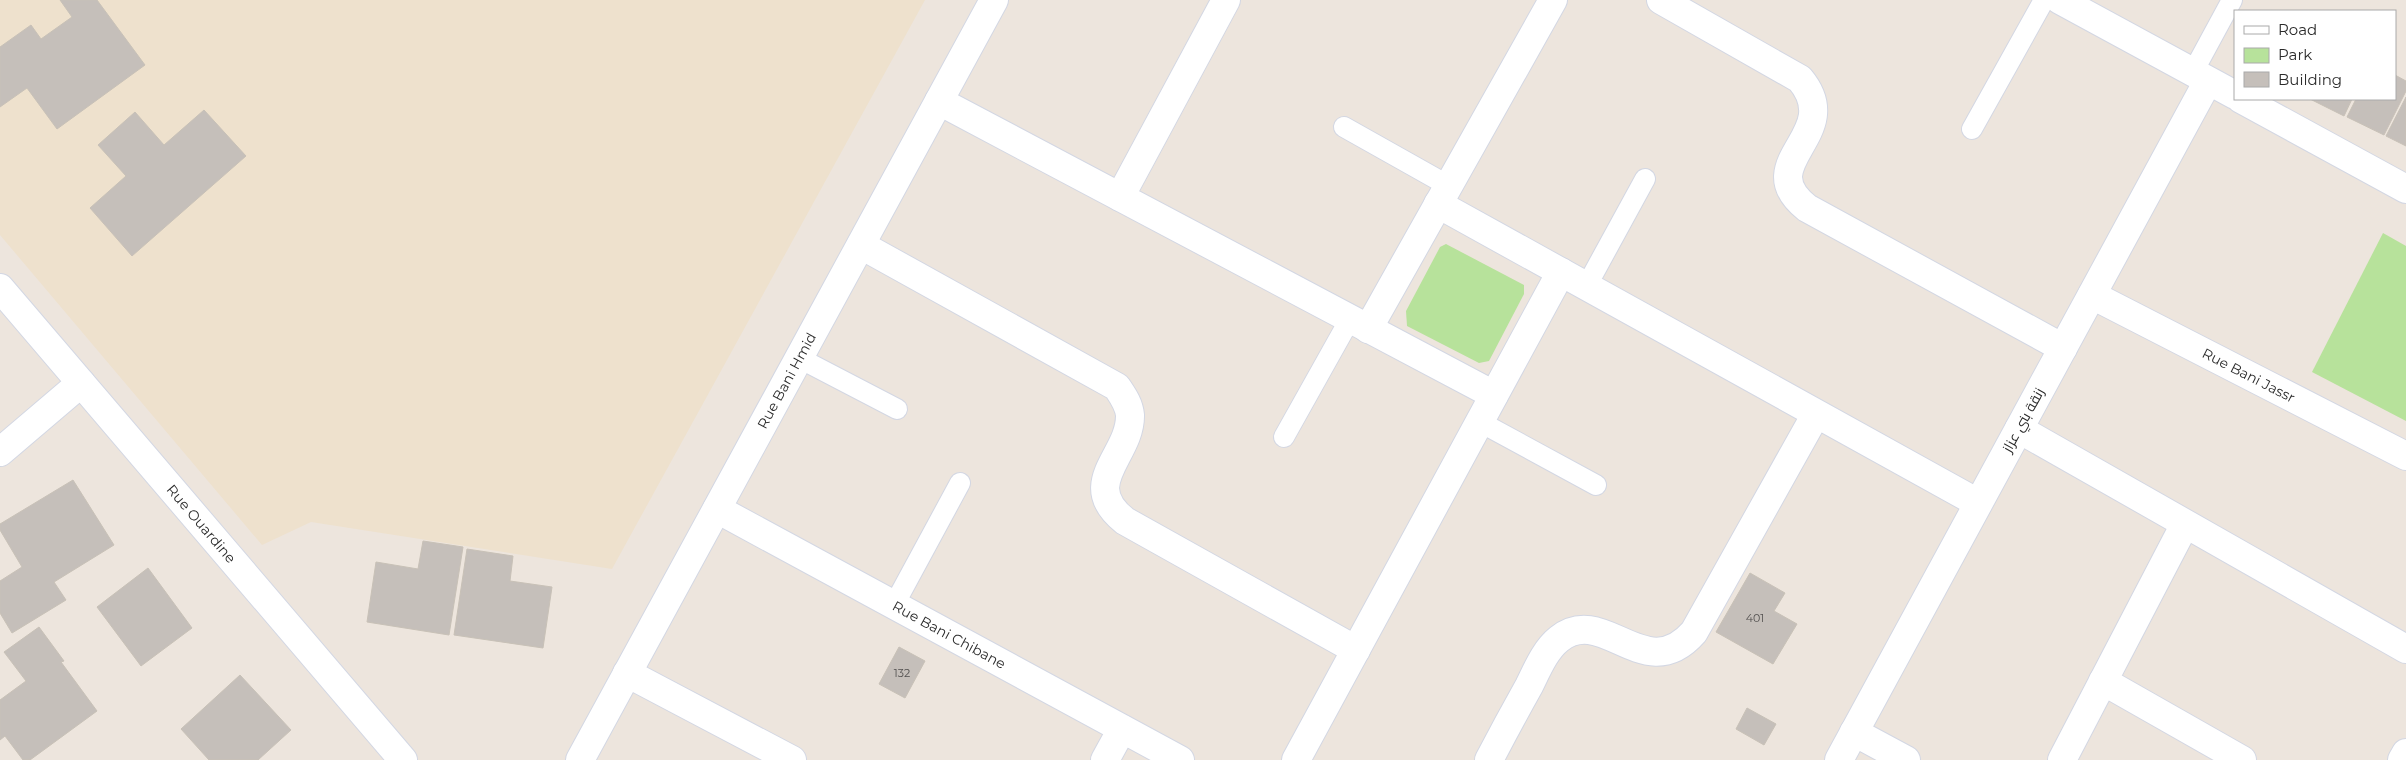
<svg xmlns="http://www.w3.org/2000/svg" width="2406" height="760" font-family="Montserrat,Cairo,sans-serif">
	<rect width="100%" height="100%" fill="#ede5dd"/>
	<polygon fill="#eee1cd" points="0,0 925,0 612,569 311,522 262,545 0,235"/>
	<g fill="#b7e29b">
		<polygon points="2383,233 2406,246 2406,421 2312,372"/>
		<polygon points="1446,244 1524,285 1524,294 1489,361 1479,363 1407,326 1406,311 1440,247"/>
	</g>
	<g fill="#c5bfba" stroke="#c8c1b7">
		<polygon points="60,0 97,0 145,65 57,129 27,88 0,107 0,47 31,25 41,39 72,17"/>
		<polygon points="2395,75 2406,81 2406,91 2384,135 2347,117 2356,99 2395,99"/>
		<polygon points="2406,97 2406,146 2386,136"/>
		<polygon points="2310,99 2352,99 2344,116"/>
		<polygon points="204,110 246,156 132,256 90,208 126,176 98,145 135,112 164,145"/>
		<polygon points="73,480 114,545 54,582 66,600 12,633 0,613 0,581 22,567 0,530 0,524"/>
		<polygon points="423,541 463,547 449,635 367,622 376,562 418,569"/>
		<polygon points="467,549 513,556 510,581 552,587 543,648 454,635"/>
		<polygon points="148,568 192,628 141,666 97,607"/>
		<polygon points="1750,573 1785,593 1774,611 1797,624 1773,664 1716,632"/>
		<polygon points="39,627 64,661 61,662 97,711 30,760 23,760 5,736 0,740 0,700 26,681 4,652"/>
		<polygon points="899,647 925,661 905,698 879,684"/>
		<polygon points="240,675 291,730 258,760 209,760 181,729"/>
		<polygon points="1747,708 1776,724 1764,745 1736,729"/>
	</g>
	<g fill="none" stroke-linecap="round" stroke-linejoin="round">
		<defs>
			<g id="lane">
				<polyline points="2193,72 2232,0"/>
				<polyline points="1344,127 1449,186"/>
				<polyline points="1972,129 2044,0"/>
				<polyline points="1586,287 1645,179"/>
				<polyline points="799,358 897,409"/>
				<polyline points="1480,422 1596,485"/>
				<polyline points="1284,437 1350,319"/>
				<polyline points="894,605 960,483"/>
			</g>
			<g id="street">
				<path d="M1661 0 1800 79C1847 135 1749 162 1807 208L2063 348"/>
				<polyline points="2060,0 2235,95"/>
				<polyline points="2241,99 2406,189"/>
				<polyline points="939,101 1494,395"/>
				<polyline points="1120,197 1226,0"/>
				<polyline points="1438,204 1978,503"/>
				<path d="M861 245 1117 387C1123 396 1129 404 1130 415 1131 456 1077 483 1125 521L1356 650"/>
				<path id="s1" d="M0 288 403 760"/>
				<path id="s2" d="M2092 295 2406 456"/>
				<polyline points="1368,329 1553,0"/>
				<polyline points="2019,429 2406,649"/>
				<polyline points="0,452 81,383"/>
				<path id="s3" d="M717 509 1180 760"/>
				<polyline points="627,673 792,760"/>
				<polyline points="2103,681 2242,760"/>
				<polyline points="1854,732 1906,760"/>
				<path id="s4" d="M580 760 994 0"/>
				<polyline points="1105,760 1122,729"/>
				<polyline points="1296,760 1561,272"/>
				<path d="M1489 760C1502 735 1515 711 1529 686 1537 670 1545 650 1559 639 1604 603 1645 688 1694 632L1816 414"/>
				<polyline points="1839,760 2208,81"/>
				<polyline points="2062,760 2185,524"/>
				<polyline points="2402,760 2406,753"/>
			</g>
		</defs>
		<use href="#lane" stroke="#d3d7e3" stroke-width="22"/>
		<use href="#street" stroke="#d3d7e3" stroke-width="30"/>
		<use href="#lane" stroke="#fff" stroke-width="20"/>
		<use href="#street" stroke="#fff" stroke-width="28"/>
	</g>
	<g text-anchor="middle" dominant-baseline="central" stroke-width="4.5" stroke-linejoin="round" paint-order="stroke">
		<g font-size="11" fill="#52504f">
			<text x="1755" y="618">401</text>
			<text x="902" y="673">132</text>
		</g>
		<g font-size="14" fill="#2b2b2b" stroke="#fff">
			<text stroke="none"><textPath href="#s2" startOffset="176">Rue Bani Jassr</textPath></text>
			<text stroke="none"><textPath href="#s4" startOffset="432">Rue Bani Hmid</textPath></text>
			<text transform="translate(2023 420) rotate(-61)">زنقة بني عزاز</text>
			<text stroke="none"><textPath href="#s1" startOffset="310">Rue Ouardine</textPath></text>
			<text stroke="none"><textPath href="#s3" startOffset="264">Rue Bani Chibane</textPath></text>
		</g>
	</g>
	<rect x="2234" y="10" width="162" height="90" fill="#ffffff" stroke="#aaaaaa"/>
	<rect x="2244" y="26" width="25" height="8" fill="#ffffff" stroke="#aaaaaa"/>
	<text x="2278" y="35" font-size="15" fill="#2b2b2b">Road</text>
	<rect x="2244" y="48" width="25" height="15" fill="#b7e29b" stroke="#aaaaaa"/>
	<text x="2278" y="60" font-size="15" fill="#2b2b2b">Park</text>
	<rect x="2244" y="72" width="25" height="15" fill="#c5bfba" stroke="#aaaaaa"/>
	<text x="2278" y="85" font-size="15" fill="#2b2b2b">Building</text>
</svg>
